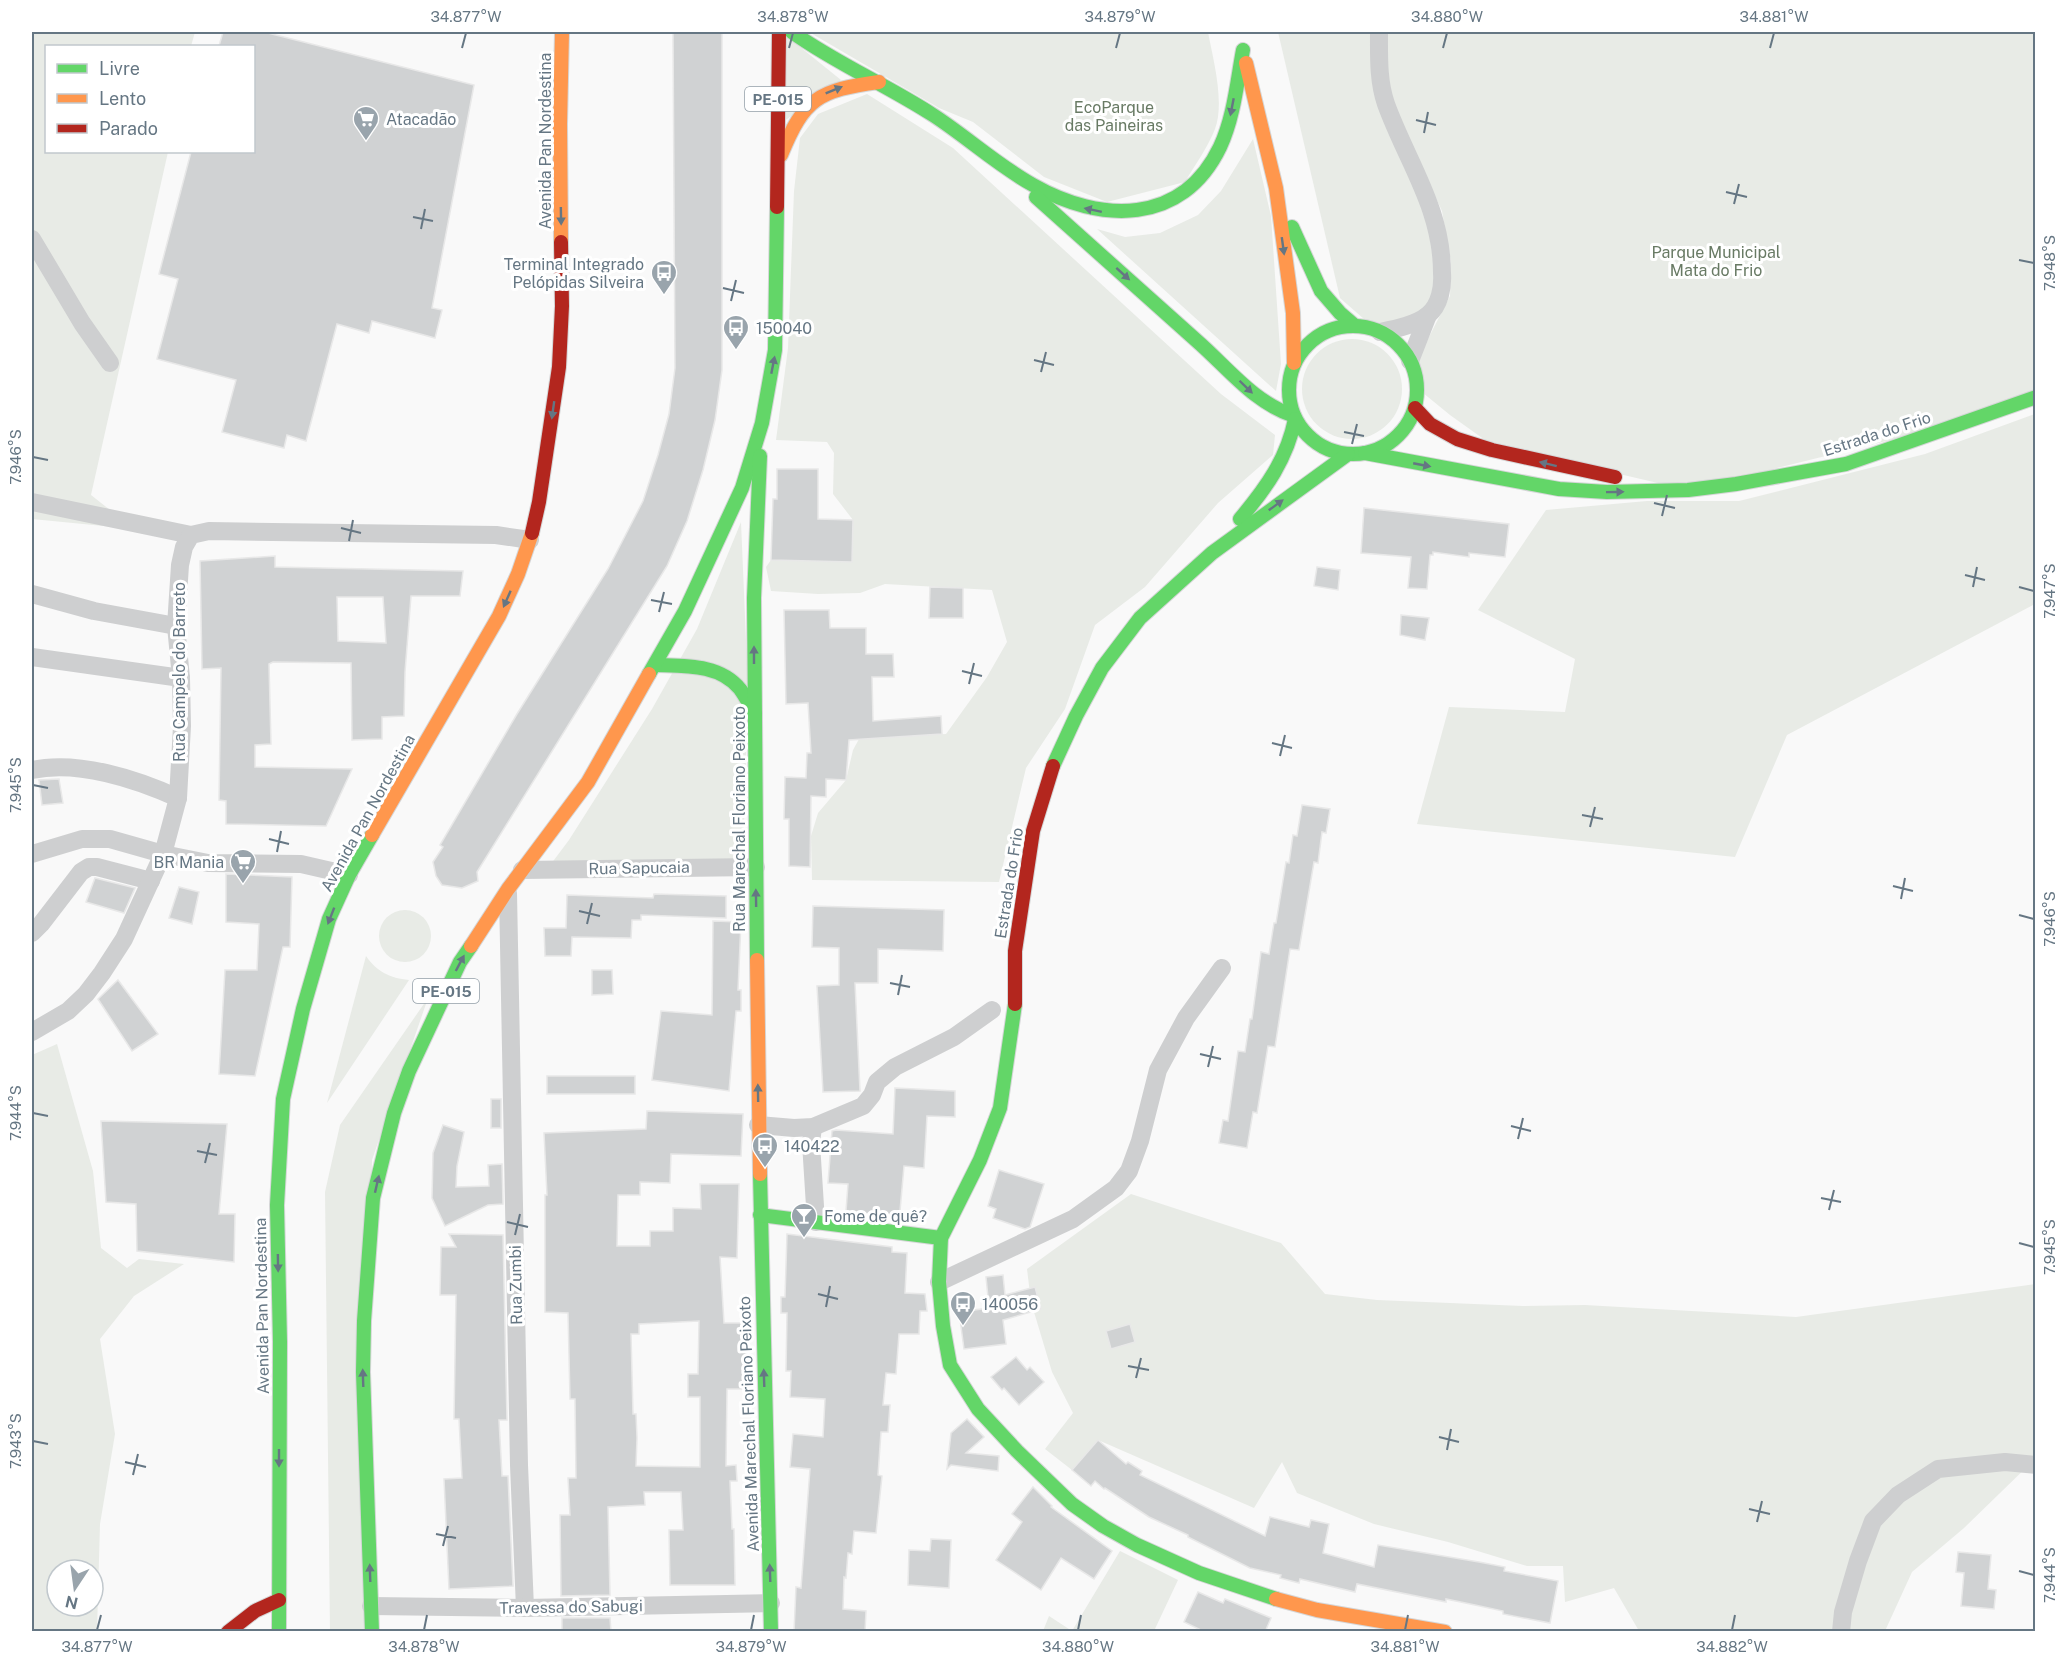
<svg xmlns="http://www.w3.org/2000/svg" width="2067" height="1663" font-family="'Public Sans',sans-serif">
	<rect width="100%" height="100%" fill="#f9f9f9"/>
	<g fill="#e8ebe6" fill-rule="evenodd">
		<polygon points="32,32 195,32 191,46 46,46 46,152 168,152 91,495 134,529 32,519"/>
		<path d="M809 32H1208C1213 59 1225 102 1215 129 1208 147 1195 165 1185 182L1107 202 1044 177 973 122 939 108Z"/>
		<polygon points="1278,32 1373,32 1427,211 1436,286 1425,313 1384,324 1364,319 1340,298"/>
		<polygon points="1383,32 2035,32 2035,400 2024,407 1688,490 1572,463 1485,440 1450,415 1417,388 1413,368 1450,296 1451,262 1442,211 1390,101"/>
		<polygon points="784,34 841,80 783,122"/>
		<polygon points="867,94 953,148 1221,394 1275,435 1273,455 1218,503 1145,587 1095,625 1065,709 1026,768 999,882 812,880 811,836 818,813 846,780 853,750 859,739 946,734 987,677 1007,642 992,590 885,584 860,593 818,594 771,591 766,567 771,560 852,562 853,520 833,494 834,453 827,442 776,440 788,348 794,191 800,138 818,114"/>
		<polygon points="1253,139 1271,216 1281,364 1276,391 1097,229 1125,237 1160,233 1198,215 1221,191"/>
		<circle cx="1352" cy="389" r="50"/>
		<polygon points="2035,414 2035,604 1787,735 1735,857 1417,824 1449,707 1565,712 1575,659 1478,610 1546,510 1647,501 1739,501 1925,454"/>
		<polygon points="741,522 748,688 743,861 551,864 569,840 652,709 697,629"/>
		<circle cx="405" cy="936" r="26"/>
		<path d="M366 956C377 972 390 978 409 980L327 1103Z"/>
		<polygon points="428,998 372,1160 365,1631 330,1632 325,1192 340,1125"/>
		<path d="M57 1044 93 1171 101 1248 127 1268 139 1259 184 1264 134 1296 100 1339 115 1434 100 1524 97 1631H32V1055ZM57 1570H93V1606H57Z"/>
		<polygon points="1131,1194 1281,1243 1325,1294 1377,1300 1523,1306 1585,1305 1796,1317 2035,1284 2035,1459 1964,1528 1912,1572 1885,1631 1639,1631 1614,1588 1565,1602 1563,1566 1527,1566 1448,1542 1374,1524 1297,1493 1282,1462 1254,1508 1098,1440 1072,1470 1045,1449 1073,1413 1052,1372 1031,1302 1027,1269"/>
		<polygon points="1120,1551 1178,1580 1154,1631 1043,1631 1049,1616 1072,1631"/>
	</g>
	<g fill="#d0d2d3" stroke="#e8e8e8" stroke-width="1.5" fill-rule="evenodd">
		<polygon points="223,32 264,32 474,85 432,308 442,310 435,338 372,321 369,333 337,324 306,441 287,435 284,448 222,432 236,380 157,359 178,279 159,274 191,152 254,152 254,46 219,46"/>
		<polygon points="673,32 722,32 722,370 715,420 703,470 687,521 667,566 477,872 478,881 462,888 442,885 436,876 433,862 443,847 440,845 517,714 608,569 643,501 658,455 669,414 675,368"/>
		<polygon points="777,469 818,469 818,519 853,520 852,562 771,560 773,499 777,499"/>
		<polygon points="1364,508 1509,524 1505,557 1469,553 1469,557 1433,552 1433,555 1430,555 1427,589 1408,588 1411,557 1361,553"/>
		<path d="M275 556V567L463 571 460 596H411L405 672 404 716 382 717V739L352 740 351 663 273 662 269 664 271 744 255 745V767L352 769 326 826 226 824V801L219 800 221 668 202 669 200 561ZM337 597H383L386 643 338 641Z"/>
		<polygon points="1317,567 1340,570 1338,590 1314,586"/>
		<polygon points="930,587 963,588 963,618 929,618"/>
		<polygon points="784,610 829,610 830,628 866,628 866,654 893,654 894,677 872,677 873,721 941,716 942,734 849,740 846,780 826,779 826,797 811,796 810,867 789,866 789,819 784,819 785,777 806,778 807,753 811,753 808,703 786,704"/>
		<polygon points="1401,615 1429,618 1425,640 1400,635"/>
		<polygon points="59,779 63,803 42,805 39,780"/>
		<polygon points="1302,805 1330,809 1326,833 1322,832 1318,863 1314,862 1299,950 1290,949 1275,1047 1268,1046 1257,1113 1253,1112 1247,1148 1219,1143 1223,1120 1228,1121 1238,1051 1245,1052 1250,1019 1252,1019 1261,952 1269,954 1274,923 1276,923 1286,862 1289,863 1293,835 1297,836"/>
		<polygon points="226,874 292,877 290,947 283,947 255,1076 219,1074 225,970 257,970 259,924 226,922"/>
		<polygon points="95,878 135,888 124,913 86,902"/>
		<polygon points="179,887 199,892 192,924 169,918"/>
		<polygon points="654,894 726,896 726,918 641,915 641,920 632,920 631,938 572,937 571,956 545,956 544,928 566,928 567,895 653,898"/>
		<polygon points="813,906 944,910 943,951 878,949 878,983 855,983 860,1091 823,1092 817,986 839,985 839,948 812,947"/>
		<polygon points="713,921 741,922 738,990 741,990 741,1011 736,1011 729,1091 652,1080 661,1011 712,1015"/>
		<polygon points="592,970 612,970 613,994 592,995"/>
		<polygon points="118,980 158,1034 132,1051 98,999"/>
		<rect x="547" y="1076" width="88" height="18"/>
		<polygon points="895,1088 955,1091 955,1117 927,1116 924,1168 904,1166 900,1211 894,1211 894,1217 846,1211 848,1184 828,1183 832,1131 836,1130 893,1134"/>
		<rect x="491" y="1099" width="10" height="29"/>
		<path d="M647 1111 743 1114 741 1156 671 1154 670 1183 640 1182V1195H618L617 1246H650V1231H673V1208L701 1209 700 1184H739L737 1258 720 1257 724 1323H748L750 1389H727L726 1466 736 1465 737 1481H730L732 1529H734L735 1585H670L669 1530H683L681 1492H644L645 1505 608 1507 610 1595 561 1596 560 1515H570L568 1478H576L575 1399H570L568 1313 545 1312V1195H547L544 1133 646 1129ZM699 1321 698 1374H688V1397H700V1467L636 1466 637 1438 636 1414H633L631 1334H639V1324Z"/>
		<polygon points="101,1121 227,1124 219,1214 235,1214 234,1262 137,1251 136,1204 106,1202"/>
		<polygon points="443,1125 464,1132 457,1166 456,1187 489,1186 488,1165 502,1164 503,1204 488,1205 445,1226 432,1198 433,1153"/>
		<polygon points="999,1170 1044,1184 1030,1227 1025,1229 993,1218 996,1209 988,1206"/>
		<polygon points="449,1234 503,1235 507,1420 499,1420 502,1476 508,1476 513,1586 449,1589 444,1479 462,1478 459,1419 454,1419 456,1295 440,1295 441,1247 456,1247"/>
		<polygon points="787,1234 892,1247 892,1252 907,1253 905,1293 925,1294 927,1311 920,1311 919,1334 899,1334 896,1374 886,1373 883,1405 890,1405 888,1432 881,1432 878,1475 882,1476 876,1533 854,1531 852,1554 848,1553 846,1578 844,1577 843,1609 866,1611 865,1632 794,1632 796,1587 801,1588 810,1469 790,1467 793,1434 823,1437 825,1399 790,1397 791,1371 786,1371 787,1313 781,1313 781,1297 785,1297"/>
		<polygon points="1003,1275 1005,1295 1035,1287 1041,1309 1003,1320 1006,1344 964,1349 959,1312 989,1308 986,1277"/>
		<polygon points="1130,1324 1135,1342 1111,1349 1106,1331"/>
		<polygon points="1016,1357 1027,1370 1030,1367 1044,1382 1019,1405 1004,1388 1002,1390 991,1377"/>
		<polygon points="967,1419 984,1437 966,1453 999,1456 998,1471 951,1465 947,1469 951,1433"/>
		<polygon points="1098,1440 1126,1464 1128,1462 1142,1471 1140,1475 1265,1536 1270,1517 1309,1527 1311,1520 1329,1524 1323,1553 1374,1567 1378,1545 1479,1562 1505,1567 1504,1571 1558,1581 1550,1623 1503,1614 1503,1611 1475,1605 1446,1599 1446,1602 1357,1584 1355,1592 1300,1579 1299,1583 1280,1578 1281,1575 1250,1568 1188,1537 1188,1535 1149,1517 1105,1488 1104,1489 1095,1481 1091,1486 1072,1470"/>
		<polygon points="1033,1487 1052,1506 1051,1507 1112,1551 1094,1579 1061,1558 1041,1590 996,1560 1022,1522 1012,1514"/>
		<polygon points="931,1539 951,1540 949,1588 908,1585 909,1550 930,1551"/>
		<polygon points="1958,1552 1991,1555 1988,1589 1996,1590 1994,1609 1961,1606 1964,1573 1956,1572"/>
		<polygon points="1198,1592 1223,1603 1225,1599 1271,1618 1265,1632 1205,1632 1184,1622"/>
		<polygon points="562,1618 610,1618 611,1632 562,1632"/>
	</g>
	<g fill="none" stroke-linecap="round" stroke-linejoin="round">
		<defs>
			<g id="fast">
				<path d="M792 32C837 64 887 85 933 115 967 137 997 165 1033 185 1100 223 1182 226 1220 147 1234 117 1237 82 1243 50"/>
				<path d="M1036 197C1090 245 1143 293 1197 341 1229 369 1253 402 1294 416"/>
				<polyline points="1292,227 1321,291 1340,313 1354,325"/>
				<circle cx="1353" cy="390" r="64"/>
				<polyline points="1365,453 1559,489 1607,492 1688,490 1736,484 1846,464 2036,397"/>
				<path d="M1240 519C1266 488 1287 459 1295 419"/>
				<path d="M656 665C685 666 720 664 740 689 746 697 750 706 755 714"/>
				<polyline points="649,674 685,611 742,488 762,423 775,350 777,207"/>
				<polyline points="1053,766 1076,716 1102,668 1140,618 1212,553 1348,454"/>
				<polyline points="757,960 754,598 760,456"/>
				<polyline points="1015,1004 1000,1108 980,1160 941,1238 939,1282 943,1326 950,1365 978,1409 1017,1451 1072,1504 1103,1526 1137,1545 1199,1573 1276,1599"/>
				<polyline points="760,1174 771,1632"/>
				<polyline points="760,1215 941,1238"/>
				<polyline points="279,1632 280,1342 277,1205 283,1099 303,1009 329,919 349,875 372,835"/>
				<polyline points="372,1632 363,1372 364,1321 373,1198 394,1113 409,1071 460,962 471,946"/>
			</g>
			<g id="slow">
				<polyline points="1246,63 1276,188 1293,313 1294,363"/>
				<path d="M781 155C804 98 819 90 879 82"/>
				<polyline points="561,242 560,124 562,32"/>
				<polyline points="372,835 499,616 518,574 532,533"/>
				<polyline points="471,946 508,889 588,782 649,674"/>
				<polyline points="757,960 760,1174"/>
				<polyline points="1276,1599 1317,1610 1445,1632"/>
			</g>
			<g id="jam">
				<polyline points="777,207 779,32"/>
				<polyline points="1415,408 1430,424 1457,439 1492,450 1615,477"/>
				<polyline points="532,533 539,502 559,367 562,306 561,242"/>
				<polyline points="1015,1004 1015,951 1033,831 1053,766"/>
				<polyline points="228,1632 255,1611 279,1600"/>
			</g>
		</defs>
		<use href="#fast" stroke="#d5d6d7" stroke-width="16"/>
		<use href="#slow" stroke="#d5d6d7" stroke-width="16"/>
		<use href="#jam" stroke="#d5d6d7" stroke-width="16"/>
		<g stroke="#cecfd0" stroke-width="18">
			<path d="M1379 32C1379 56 1378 81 1386 104 1407 162 1442 208 1442 273 1443 287 1440 305 1428 315 1416 325 1395 329 1380 332"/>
			<polyline points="32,239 82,323 110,363"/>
			<polyline points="1410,361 1428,315"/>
			<polyline points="32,502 191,535"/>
			<polyline points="32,594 94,611 176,626"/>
			<polyline points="32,657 181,678"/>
			<path d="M32 770C78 760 136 779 178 798"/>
			<polyline points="32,854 82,839 110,839 163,854 208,863 301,864 349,875"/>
			<polyline points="522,870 756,867"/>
			<polyline points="508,893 519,1465 525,1608"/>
			<polyline points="32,933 41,924 81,872 89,867 97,867 151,881"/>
			<polyline points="32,1032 68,1011 86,994 102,973 124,939 163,854 178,798 182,726 181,678 176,626 180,565 184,547 191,535 209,531 496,535 530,540"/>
			<polyline points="758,1125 794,1128 813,1127 863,1106 872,1095 877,1082 895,1067 954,1037 992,1010"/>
			<polyline points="813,1127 811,1143 816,1222"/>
			<polyline points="939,1282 1073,1219 1116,1188 1129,1171 1140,1141 1158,1070 1186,1018 1222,968"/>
			<polyline points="371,1606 525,1608 771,1603"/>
			<polyline points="1841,1632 1843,1612 1858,1561 1873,1521 1898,1495 1938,1469 2005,1462 2036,1465"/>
		</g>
		<use href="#fast" stroke="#63d668" stroke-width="14"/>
		<use href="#slow" stroke="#ff974d" stroke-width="14"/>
		<use href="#jam" stroke="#b3261e" stroke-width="14"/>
	</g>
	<defs><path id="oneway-solid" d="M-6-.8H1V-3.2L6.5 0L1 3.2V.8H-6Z" transform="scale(1.5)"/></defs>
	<g fill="#657683">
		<use href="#oneway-solid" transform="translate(834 90) rotate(-22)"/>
		<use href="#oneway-solid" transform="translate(1232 107) rotate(101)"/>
		<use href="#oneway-solid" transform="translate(1093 210) rotate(-168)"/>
		<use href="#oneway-solid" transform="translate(561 216) rotate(89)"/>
		<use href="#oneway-solid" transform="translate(1283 246) rotate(82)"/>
		<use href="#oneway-solid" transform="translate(1123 274) rotate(42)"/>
		<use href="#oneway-solid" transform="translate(773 365) rotate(-79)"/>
		<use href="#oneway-solid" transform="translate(1246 387) rotate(44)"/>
		<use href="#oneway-solid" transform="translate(553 410) rotate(98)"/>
		<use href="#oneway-solid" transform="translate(1548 464) rotate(-166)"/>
		<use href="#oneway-solid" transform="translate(1422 465) rotate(11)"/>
		<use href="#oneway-solid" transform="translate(1615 492) rotate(-1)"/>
		<use href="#oneway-solid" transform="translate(1276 505) rotate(-36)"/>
		<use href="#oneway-solid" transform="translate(507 599) rotate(114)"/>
		<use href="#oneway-solid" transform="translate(754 655) rotate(-90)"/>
		<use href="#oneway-solid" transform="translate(756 898) rotate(-91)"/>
		<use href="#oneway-solid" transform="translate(331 916) rotate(111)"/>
		<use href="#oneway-solid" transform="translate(460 963) rotate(-62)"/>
		<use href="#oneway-solid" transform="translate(758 1093) rotate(-91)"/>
		<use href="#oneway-solid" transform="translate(377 1184) rotate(-77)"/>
		<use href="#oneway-solid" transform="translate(278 1263) rotate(89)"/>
		<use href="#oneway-solid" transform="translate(363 1378) rotate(-92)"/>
		<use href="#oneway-solid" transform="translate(764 1378) rotate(-92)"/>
		<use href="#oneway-solid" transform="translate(279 1458) rotate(90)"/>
		<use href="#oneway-solid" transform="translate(370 1573) rotate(-92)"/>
		<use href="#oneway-solid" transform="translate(770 1573) rotate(-92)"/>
	</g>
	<path fill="none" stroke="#657683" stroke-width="2" d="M462 48 466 33M789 48 793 33M1116 48 1120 33M1443 48 1447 33M1770 48 1774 33M1416 120 1436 125M1424 133 1428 112M1726 192 1747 197M1734 204 1739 184M413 217 433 221M421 229 425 209M2019 260 2034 263M723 288 744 293M731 301 736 280M1034 360 1054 365M1041 372 1046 352M1344 432 1364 436M1352 444 1357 424M33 457 48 460M1654 503 1675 508M1662 516 1667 495M341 528 361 533M349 541 353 520M1965 575 1985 580M1973 587 1977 567M2019 587 2034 591M651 600 672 604M659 612 664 592M962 671 982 676M969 684 974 663M1272 743 1292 748M1280 756 1285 735M33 785 48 788M1582 815 1603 819M1590 827 1595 807M269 839 289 844M277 852 281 831M1893 886 1913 891M1901 899 1905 878M579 911 600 916M2019 915 2034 919M587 924 592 903M890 983 910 987M898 995 902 975M1200 1054 1221 1059M1208 1067 1213 1046M33 1113 48 1116M1511 1126 1531 1131M1518 1139 1523 1118M197 1151 217 1155M205 1163 210 1143M1821 1198 1841 1202M1829 1210 1834 1190M507 1222 528 1227M515 1235 520 1214M2019 1243 2034 1247M818 1294 838 1299M826 1307 830 1286M1128 1366 1149 1370M1136 1378 1141 1358M1439 1437 1459 1442M33 1441 48 1444M1447 1450 1451 1429M125 1462 146 1467M133 1475 138 1454M1749 1509 1770 1514M1757 1522 1762 1501M436 1534 456 1538M443 1546 448 1526M2019 1571 2034 1575M97 1630 101 1615M424 1630 427 1615M751 1630 754 1615M1078 1630 1081 1615M1405 1630 1408 1615M1732 1630 1735 1615"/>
	<defs>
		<symbol id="supermarket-pin" viewBox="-11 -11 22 30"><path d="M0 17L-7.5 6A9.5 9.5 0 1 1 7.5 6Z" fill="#99a4ac" stroke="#fff"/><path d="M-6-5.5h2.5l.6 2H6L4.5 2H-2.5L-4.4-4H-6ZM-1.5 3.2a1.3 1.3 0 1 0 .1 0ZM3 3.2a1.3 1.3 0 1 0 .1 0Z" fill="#fff"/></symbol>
		<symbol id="bus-pin" viewBox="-11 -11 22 30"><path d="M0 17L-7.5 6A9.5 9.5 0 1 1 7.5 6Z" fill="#99a4ac" stroke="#fff"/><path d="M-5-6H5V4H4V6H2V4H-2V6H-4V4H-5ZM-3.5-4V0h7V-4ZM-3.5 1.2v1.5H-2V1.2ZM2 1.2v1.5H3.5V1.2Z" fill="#fff"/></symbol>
		<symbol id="bar-pin" viewBox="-11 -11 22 30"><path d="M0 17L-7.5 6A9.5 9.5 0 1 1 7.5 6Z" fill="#99a4ac" stroke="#fff"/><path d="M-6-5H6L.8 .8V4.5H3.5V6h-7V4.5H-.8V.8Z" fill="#fff"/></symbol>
	</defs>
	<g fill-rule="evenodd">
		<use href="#supermarket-pin" x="351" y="104" width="30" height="40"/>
		<use href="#bus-pin" x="649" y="258" width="30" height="40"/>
		<use href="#bus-pin" x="721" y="313" width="30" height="40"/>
		<use href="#supermarket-pin" x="228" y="847" width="30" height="40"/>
		<use href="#bus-pin" x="750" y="1131" width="30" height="40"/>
		<use href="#bar-pin" x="789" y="1201" width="30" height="40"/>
		<use href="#bus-pin" x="948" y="1289" width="30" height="40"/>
	</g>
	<g text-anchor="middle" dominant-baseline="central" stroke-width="6" stroke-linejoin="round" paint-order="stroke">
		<g fill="#fff" stroke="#939fa8" stroke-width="1.5">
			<rect x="745" y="87" width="66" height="24" rx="4.5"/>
			<rect x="413" y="979" width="66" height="24" rx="4.5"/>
		</g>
		<g font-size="15" font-weight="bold" fill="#657683">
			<text x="778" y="99">PE-015</text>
			<text x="446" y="991">PE-015</text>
		</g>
		<g font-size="16" fill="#687a64" stroke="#fff">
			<text x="1114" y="107">EcoParque<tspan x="1114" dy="18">das Paineiras</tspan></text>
			<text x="1716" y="252">Parque Municipal<tspan x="1716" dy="18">Mata do Frio</tspan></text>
		</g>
		<g font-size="16" fill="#657683" stroke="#fff" text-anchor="start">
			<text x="386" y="119">Atacadão</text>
			<text x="644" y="264" text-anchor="end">Terminal Integrado<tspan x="644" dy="18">Pelópidas Silveira</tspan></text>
			<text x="756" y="328">150040</text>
			<text x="224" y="862" text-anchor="end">BR Mania</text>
			<text x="784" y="1146">140422</text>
			<text x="824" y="1216">Fome de quê?</text>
			<text x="982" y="1304">140056</text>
		</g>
		<g font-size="16" fill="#657683" stroke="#fff">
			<text transform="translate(545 141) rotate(-90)">Avenida Pan Nordestina</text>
			<text transform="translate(1877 434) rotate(-18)">Estrada do Frio</text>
			<text transform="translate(179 672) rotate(-90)">Rua Campelo do Barreto</text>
			<text transform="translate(368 813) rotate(-61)">Avenida Pan Nordestina</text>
			<text transform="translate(739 819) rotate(-90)">Rua Marechal Floriano Peixoto</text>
			<text transform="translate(639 868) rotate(-1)">Rua Sapucaia</text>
			<text transform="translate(1009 883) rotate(-81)">Estrada do Frio</text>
			<text transform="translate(516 1285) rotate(-91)">Rua Zumbi</text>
			<text transform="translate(262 1306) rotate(-91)">Avenida Pan Nordestina</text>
			<text transform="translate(749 1424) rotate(-92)">Avenida Marechal Floriano Peixoto</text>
			<text transform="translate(571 1607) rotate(-1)">Travessa do Sabugi</text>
		</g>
	</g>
	<rect width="2067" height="1663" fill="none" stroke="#ffffff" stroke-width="66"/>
	<rect x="45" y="45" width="210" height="108" fill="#ffffff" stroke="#c1c8cd" stroke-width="1.5"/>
	<rect x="57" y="64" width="30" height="9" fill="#63d668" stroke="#c1c8cd" stroke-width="1.5"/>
	<text x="99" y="75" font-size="18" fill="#657683">Livre</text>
	<rect x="57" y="94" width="30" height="9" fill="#ff974d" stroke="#c1c8cd" stroke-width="1.5"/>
	<text x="99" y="105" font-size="18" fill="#657683">Lento</text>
	<rect x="57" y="124" width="30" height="9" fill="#b3261e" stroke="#c1c8cd" stroke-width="1.5"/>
	<text x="99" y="135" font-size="18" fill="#657683">Parado</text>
	<g transform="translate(75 1588) rotate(193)"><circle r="28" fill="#ffffff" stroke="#c1c8cd" stroke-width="1.5"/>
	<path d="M0-4.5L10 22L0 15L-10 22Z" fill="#99a4ac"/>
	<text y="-9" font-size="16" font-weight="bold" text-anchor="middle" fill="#657683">N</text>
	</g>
	<rect x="33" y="33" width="2001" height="1597" fill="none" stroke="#657683" stroke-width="2"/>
	<g font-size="15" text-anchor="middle" fill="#657683">
		<text x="466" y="22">34.877°W</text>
		<text x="793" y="22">34.878°W</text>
		<text x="1120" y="22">34.879°W</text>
		<text x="1447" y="22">34.880°W</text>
		<text x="1774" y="22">34.881°W</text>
		<text transform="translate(2050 263) rotate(-90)" y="5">7.948°S</text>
		<text transform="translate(16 457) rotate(-90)" y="5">7.946°S</text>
		<text transform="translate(2050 591) rotate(-90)" y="5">7.947°S</text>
		<text transform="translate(16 785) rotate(-90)" y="5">7.945°S</text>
		<text transform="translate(2050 919) rotate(-90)" y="5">7.946°S</text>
		<text transform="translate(16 1113) rotate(-90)" y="5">7.944°S</text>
		<text transform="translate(2050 1247) rotate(-90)" y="5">7.945°S</text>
		<text transform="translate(16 1441) rotate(-90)" y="5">7.943°S</text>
		<text transform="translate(2050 1575) rotate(-90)" y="5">7.944°S</text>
		<text x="97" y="1652">34.877°W</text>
		<text x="424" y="1652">34.878°W</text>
		<text x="751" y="1652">34.879°W</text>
		<text x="1078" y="1652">34.880°W</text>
		<text x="1405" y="1652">34.881°W</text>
		<text x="1732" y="1652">34.882°W</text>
	</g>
</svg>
